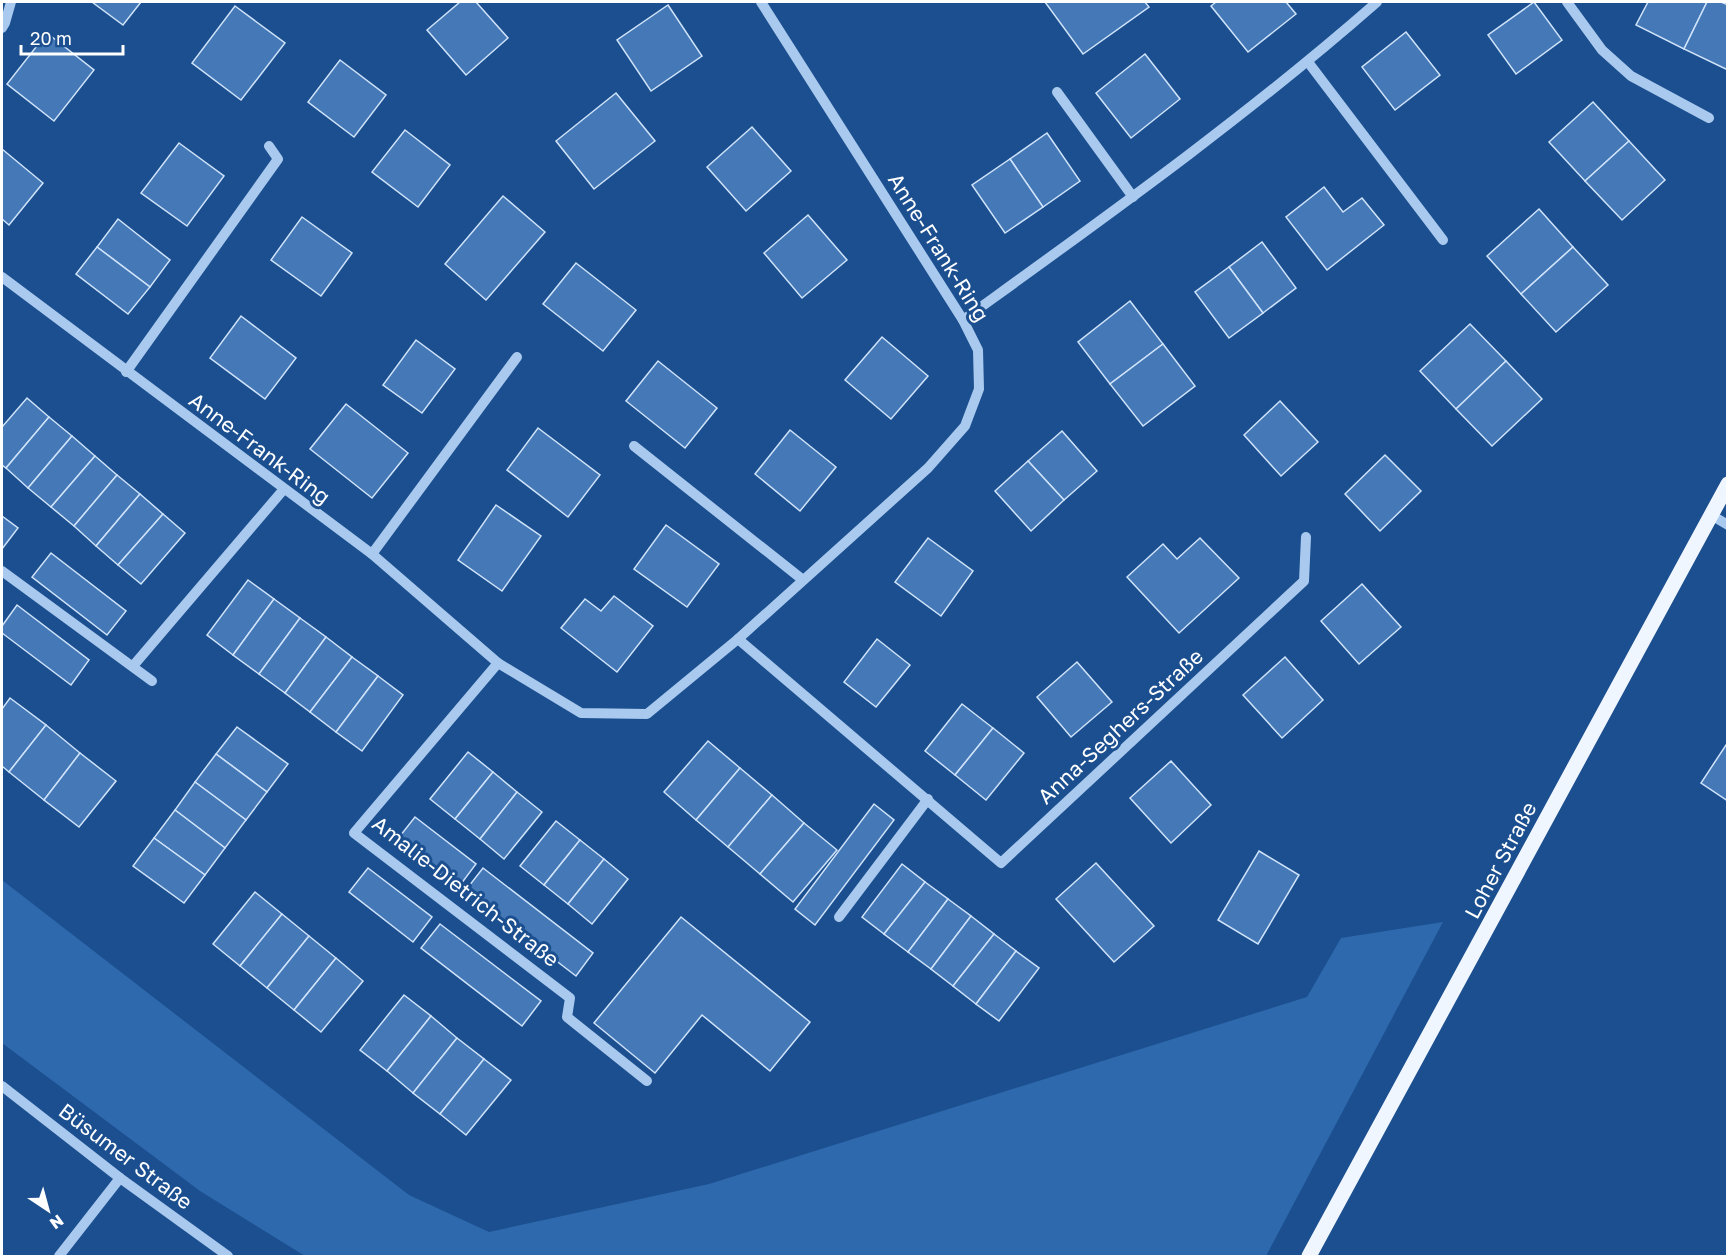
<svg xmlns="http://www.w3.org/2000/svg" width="1729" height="1258" font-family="'Golos Text',sans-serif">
	<rect width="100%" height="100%" fill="#1b4f8f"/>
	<polygon fill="#2e69ad" points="2,880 409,1195 489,1232 709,1184 1307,997 1341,938 1443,922 1266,1256 305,1256 200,1191 2,1043"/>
	<g fill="#4478b7" stroke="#cfe3fa" stroke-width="1.5">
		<polygon points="92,2 141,2 123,25"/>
		<polygon points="460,2 476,2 508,38 466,75 427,30"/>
		<polygon points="1045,2 1145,2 1149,7 1083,54"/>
		<polygon points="1216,2 1286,2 1296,14 1248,52 1211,6"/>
		<polygon points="1534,2 1562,40 1516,74 1488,35"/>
		<polygon points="1648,2 1707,2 1684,49 1636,25"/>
		<polygon points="1707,2 1721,2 1728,5 1728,70 1684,49"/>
		<polygon points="668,5 702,56 651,91 617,40"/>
		<polygon points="235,6 285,43 241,100 192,63"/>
		<polygon points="1406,32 1440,75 1395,110 1362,67"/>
		<polygon points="47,33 94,70 54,121 7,84"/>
		<polygon points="1145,54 1180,99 1131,138 1096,93"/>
		<polygon points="340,60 386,95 354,137 308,102"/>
		<polygon points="616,93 655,141 594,189 556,141"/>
		<polygon points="1593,102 1629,141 1585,181 1549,142"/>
		<polygon points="752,127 791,171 746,211 707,167"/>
		<polygon points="405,130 450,165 418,207 372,172"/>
		<polygon points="1047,133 1080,181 1043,207 1010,159"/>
		<polygon points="1629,141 1665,180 1622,220 1585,181"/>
		<polygon points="179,143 224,176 187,226 141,193"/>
		<polygon points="2,149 43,183 9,225 2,219"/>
		<polygon points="1010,159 1043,207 1005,233 972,185"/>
		<polygon points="1324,187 1343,212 1362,198 1384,225 1327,270 1286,217"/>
		<polygon points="503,196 545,232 486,300 445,264"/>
		<polygon points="1539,209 1573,247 1521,294 1487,256"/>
		<polygon points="808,215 847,260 802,298 764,253"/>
		<polygon points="302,217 352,253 321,296 271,260"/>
		<polygon points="118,219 170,260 150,287 97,247"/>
		<polygon points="1262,242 1296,288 1263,313 1229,267"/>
		<polygon points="97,247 150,287 128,314 76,274"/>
		<polygon points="1573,247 1608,285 1556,332 1521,294"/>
		<polygon points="576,263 636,310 603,351 543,304"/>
		<polygon points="1229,267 1263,313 1229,338 1195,292"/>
		<polygon points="1130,301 1163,344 1110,384 1078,342"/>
		<polygon points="241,316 296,358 265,399 210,358"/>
		<polygon points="1470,324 1506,361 1456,409 1420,371"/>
		<polygon points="882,337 928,376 891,419 845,380"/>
		<polygon points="416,340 455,369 422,413 383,385"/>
		<polygon points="1163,344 1195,386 1143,426 1110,384"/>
		<polygon points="658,361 717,408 685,448 626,401"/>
		<polygon points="1506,361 1542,399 1492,446 1456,409"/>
		<polygon points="27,398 49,417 6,468 2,465 2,427"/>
		<polygon points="1280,401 1318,442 1281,476 1244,435"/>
		<polygon points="346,404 408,453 372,498 310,449"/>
		<polygon points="49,417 72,436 28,488 6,468"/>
		<polygon points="538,428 600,475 568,517 507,470"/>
		<polygon points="790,430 836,467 800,511 755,474"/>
		<polygon points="1062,431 1097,471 1064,500 1028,461"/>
		<polygon points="72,436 95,456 51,507 28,488"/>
		<polygon points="1385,455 1421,491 1380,531 1345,494"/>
		<polygon points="95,456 117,475 74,526 51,507"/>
		<polygon points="1028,461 1064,500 1031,531 995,491"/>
		<polygon points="117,475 140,494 96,546 74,526"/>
		<polygon points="140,494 163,514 118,565 96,546"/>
		<polygon points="496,505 541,536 502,591 458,560"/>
		<polygon points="163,514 185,533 141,584 118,565"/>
		<polygon points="2,516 18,528 2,549"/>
		<polygon points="666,525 719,564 687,607 634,569"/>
		<polygon points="928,538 973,571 941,616 895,582"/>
		<polygon points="1200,538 1239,578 1179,633 1127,577 1163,544 1177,559"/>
		<polygon points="51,553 126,611 107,635 32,577"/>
		<polygon points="248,580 274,599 233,655 207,635"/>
		<polygon points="1362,584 1401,627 1359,664 1321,621"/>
		<polygon points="614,596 653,626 617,672 561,628 585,599 601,611"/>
		<polygon points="274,599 300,618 259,674 233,655"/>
		<polygon points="17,605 89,660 71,685 2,633 2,626"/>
		<polygon points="300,618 326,637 285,693 259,674"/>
		<polygon points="326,637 352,657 310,712 285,693"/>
		<polygon points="877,639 910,665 876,707 844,682"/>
		<polygon points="352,657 378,676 336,732 310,712"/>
		<polygon points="1285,657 1323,700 1282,738 1243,695"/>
		<polygon points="1077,662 1112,702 1071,737 1037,697"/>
		<polygon points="378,676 403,695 362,751 336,732"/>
		<polygon points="10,698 46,725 9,772 2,766 2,709"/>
		<polygon points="962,704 993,728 955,775 925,751"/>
		<polygon points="46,725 80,753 44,800 9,772"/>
		<polygon points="237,727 288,764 267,792 216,754"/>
		<polygon points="993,728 1024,753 986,800 955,775"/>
		<polygon points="708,741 740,768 696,820 664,792"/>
		<polygon points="1728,742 1728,801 1701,783"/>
		<polygon points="468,752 493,772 455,819 430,799"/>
		<polygon points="80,753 116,781 79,827 44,800"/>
		<polygon points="216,754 267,792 246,820 195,782"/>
		<polygon points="1171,761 1211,805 1171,843 1130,798"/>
		<polygon points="740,768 772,795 728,847 696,820"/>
		<polygon points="493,772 517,792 480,839 455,819"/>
		<polygon points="195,782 246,820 225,848 175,810"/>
		<polygon points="517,792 542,812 504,859 480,839"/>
		<polygon points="772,795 804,823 760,874 728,847"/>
		<polygon points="874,804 894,820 815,925 795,909"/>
		<polygon points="175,810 225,848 205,875 154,838"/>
		<polygon points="415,817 476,864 458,888 396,841"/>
		<polygon points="556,821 580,840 544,885 520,866"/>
		<polygon points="804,823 837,850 793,902 760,874"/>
		<polygon points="154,838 205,875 184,903 133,866"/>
		<polygon points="580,840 604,859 568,904 544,885"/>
		<polygon points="1259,851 1299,875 1258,944 1218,920"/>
		<polygon points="604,859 628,879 592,924 568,904"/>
		<polygon points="1096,863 1154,926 1114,962 1056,899"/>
		<polygon points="902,864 925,882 884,934 862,917"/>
		<polygon points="368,868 432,917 413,942 349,892"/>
		<polygon points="483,868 593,953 576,976 465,891"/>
		<polygon points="925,882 948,899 908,952 884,934"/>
		<polygon points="255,892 282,914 240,966 213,944"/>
		<polygon points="948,899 971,916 931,969 908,952"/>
		<polygon points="282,914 309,936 267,988 240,966"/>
		<polygon points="971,916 994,934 953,986 931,969"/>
		<polygon points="681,917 810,1022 770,1071 702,1015 655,1073 594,1023"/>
		<polygon points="440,924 541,1001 522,1026 421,948"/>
		<polygon points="994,934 1016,951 976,1004 953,986"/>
		<polygon points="309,936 336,958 294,1010 267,988"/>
		<polygon points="1016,951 1039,968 999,1021 976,1004"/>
		<polygon points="336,958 363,981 321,1032 294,1010"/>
		<polygon points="404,995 431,1016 387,1071 360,1050"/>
		<polygon points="431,1016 457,1038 413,1093 387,1071"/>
		<polygon points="457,1038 484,1059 440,1114 413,1093"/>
		<polygon points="484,1059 511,1080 466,1135 440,1114"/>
	</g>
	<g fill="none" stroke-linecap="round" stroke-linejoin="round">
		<g stroke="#a9c9ee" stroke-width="10">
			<polyline points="1567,2 1602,50 1631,76 1709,118"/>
			<polyline points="2,28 5,23 11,2"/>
			<polyline points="1308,62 1443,240"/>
			<polyline points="1057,92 1133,197"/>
			<polyline points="2,277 372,554 498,663 581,713 647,714 738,639 928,468 965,426 979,389 978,350 963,320 761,2"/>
			<path d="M963 320C1104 218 1246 117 1377 2"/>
			<polyline points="126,372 278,159 269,146"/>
			<polyline points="634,446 803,580"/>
			<polyline points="1711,515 1728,525"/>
			<polyline points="372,554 517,357"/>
			<polyline points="2,571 152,681"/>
			<polyline points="738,639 1001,863 1304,581 1306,537"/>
			<polyline points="498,663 354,833 570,998 567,1017 647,1081"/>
			<polyline points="133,666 284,489"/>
			<polyline points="839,917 928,799"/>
			<polyline points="2,1086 120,1178 228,1256"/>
			<polyline points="59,1256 120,1178"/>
		</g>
		<polyline stroke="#f0f6ff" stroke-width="15" points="1309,1256 1728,484"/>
	</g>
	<g text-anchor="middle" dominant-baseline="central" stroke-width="6" stroke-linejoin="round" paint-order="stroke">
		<g font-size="21" fill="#fff" stroke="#1b4f8f">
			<text transform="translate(939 247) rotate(58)">Anne-Frank-Ring</text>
			<text transform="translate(260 448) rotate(37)">Anne-Frank-Ring</text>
			<text transform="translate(1120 726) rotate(-43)">Anna-Seghers-Straße</text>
			<text transform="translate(1500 860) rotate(-62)">Loher Straße</text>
			<text transform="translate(466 891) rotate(38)">Amalie-Dietrich-Straße</text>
			<text transform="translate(126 1156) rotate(37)">Büsumer Straße</text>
		</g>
	</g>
	<rect width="1729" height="1258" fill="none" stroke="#ffffff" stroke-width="6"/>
	<g transform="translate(48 1210) rotate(144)" stroke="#1b4f8f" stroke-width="4.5" paint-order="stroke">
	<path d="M0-4.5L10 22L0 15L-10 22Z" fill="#ffffff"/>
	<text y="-9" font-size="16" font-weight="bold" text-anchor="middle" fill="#ffffff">N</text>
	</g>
	<path d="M21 45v9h102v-9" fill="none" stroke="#ffffff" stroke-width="3"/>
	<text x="30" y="45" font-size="18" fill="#ffffff" stroke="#1b4f8f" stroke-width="4.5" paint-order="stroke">20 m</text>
</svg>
